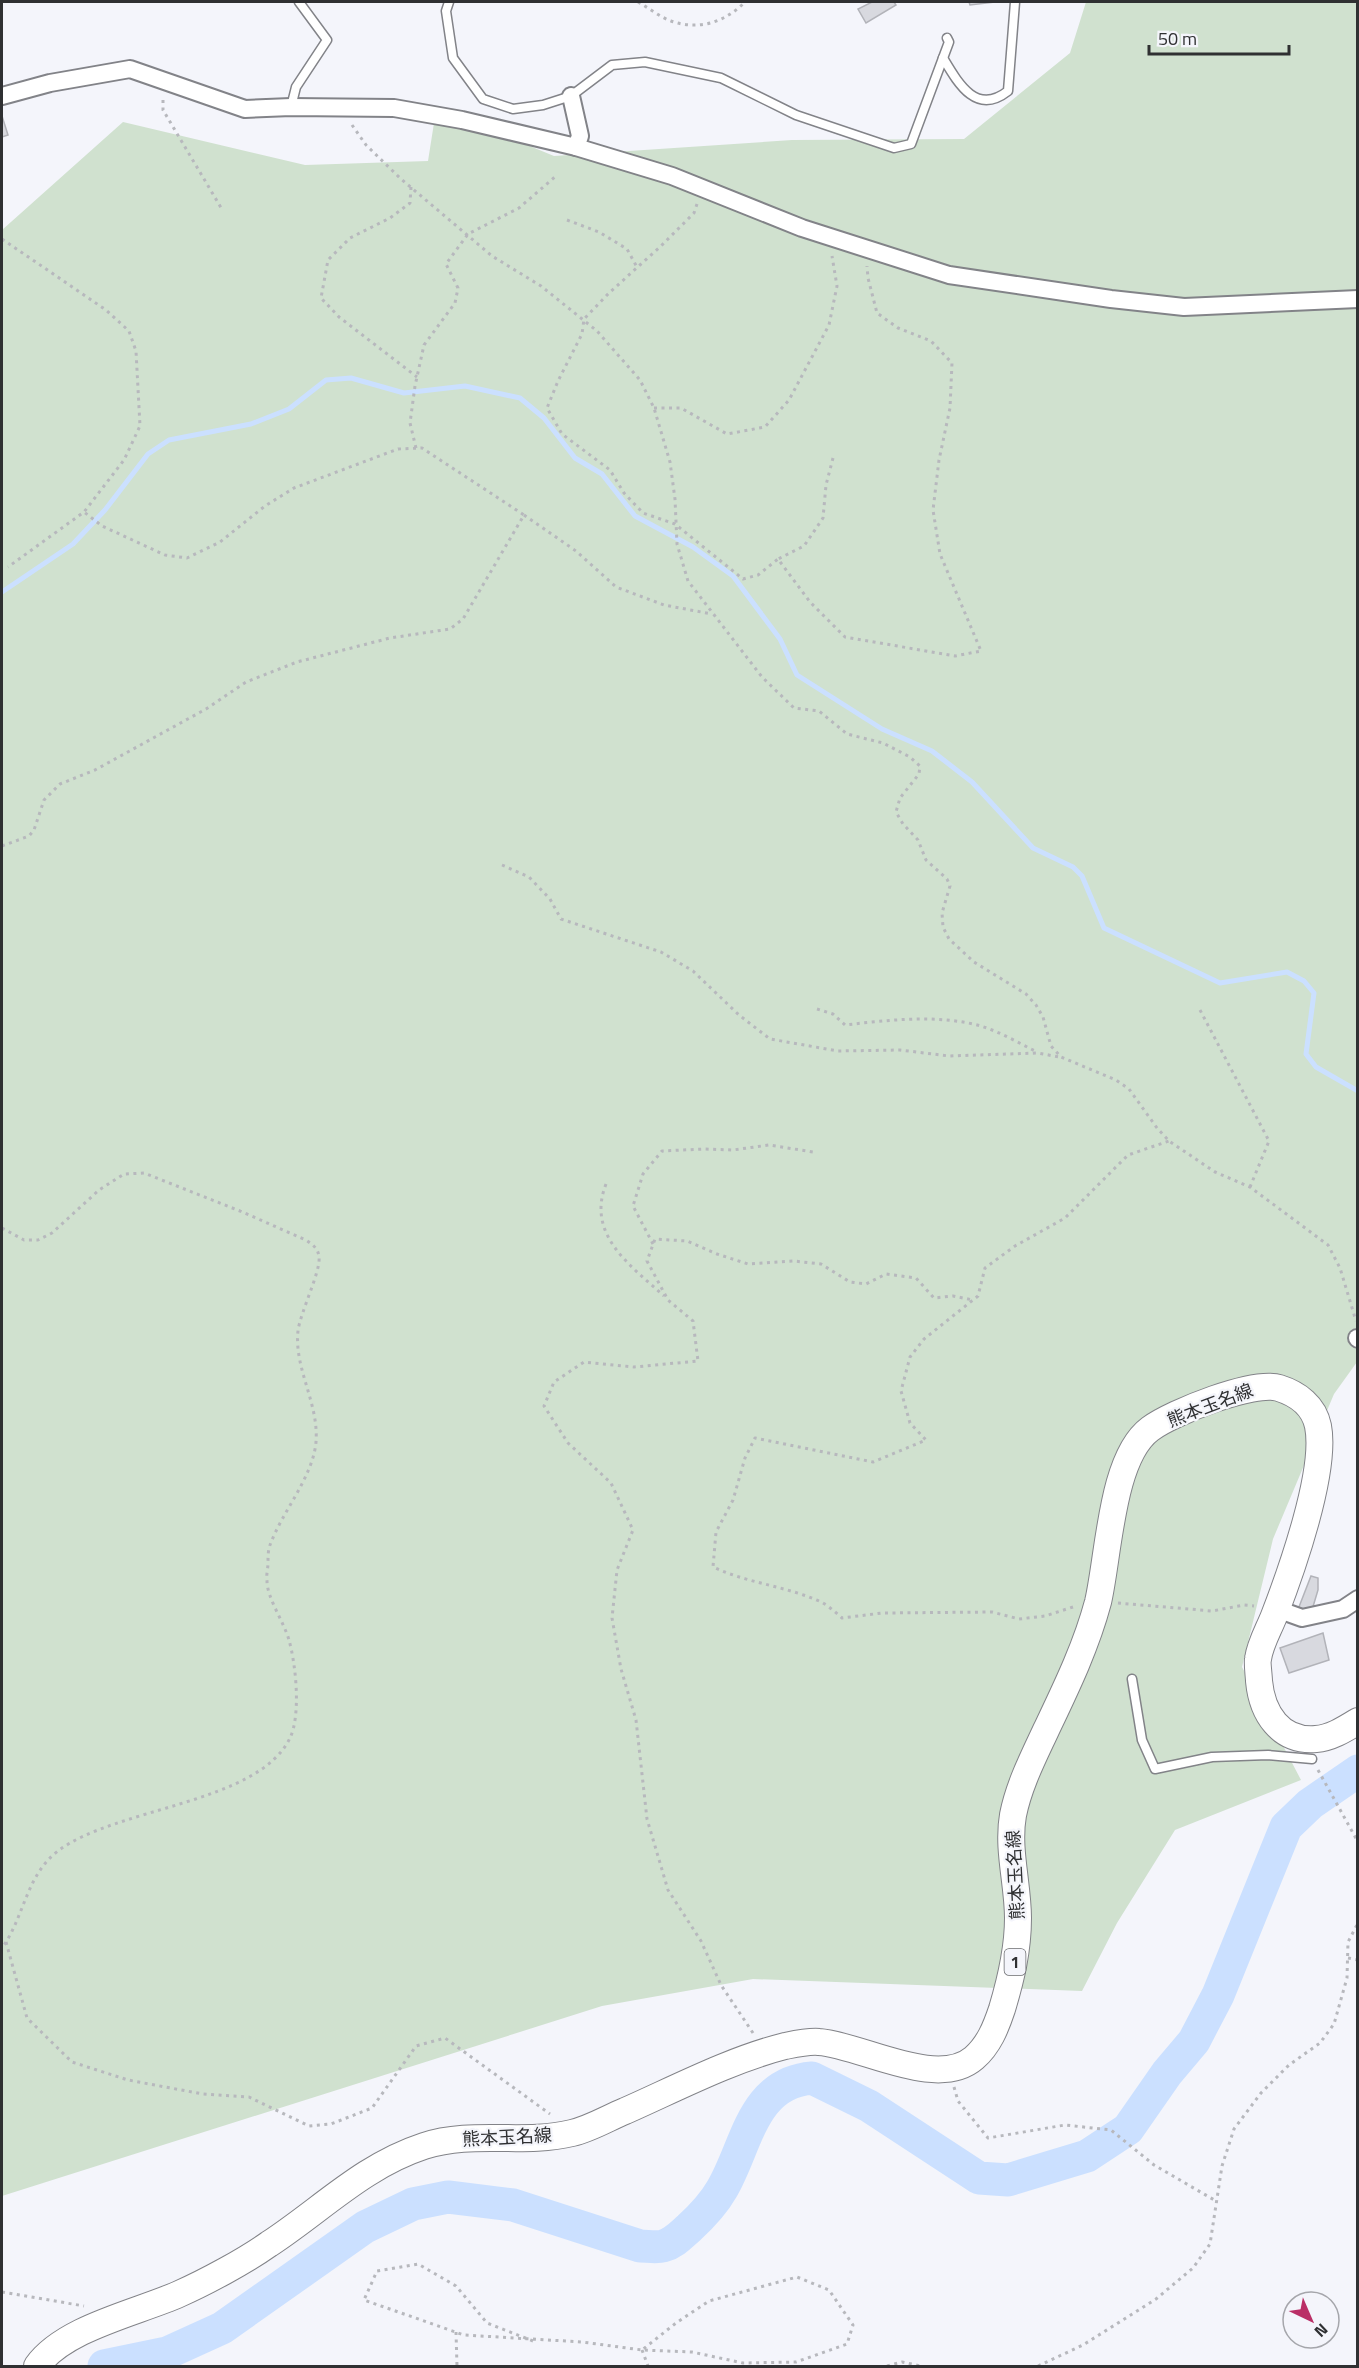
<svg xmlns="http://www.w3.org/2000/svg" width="1359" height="2368" font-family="'Titillium Web','Noto Sans JP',sans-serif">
	<rect width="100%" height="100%" fill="#f4f5fb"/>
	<polygon fill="#d0e1cf" points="1086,2 1357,2 1357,1362 1334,1394 1273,1539 1242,1667 1301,1780 1175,1830 1117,1923 1082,1991 753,1979 602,2006 2,2196 2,230 123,122 305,165 428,161 434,123 510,138 554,156 792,140 964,139 1070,53"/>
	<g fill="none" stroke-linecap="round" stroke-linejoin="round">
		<polyline stroke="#cbe0ff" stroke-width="5" points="2,592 73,544 105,510 148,454 169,440 251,424 289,409 326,380 351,378 404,393 465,386 520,398 544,418 575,458 602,474 635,516 693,547 733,576 780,639 797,675 882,729 932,751 972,782 1033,848 1073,867 1082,876 1104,928 1220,983 1287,972 1304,981 1314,993 1306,1054 1316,1067 1358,1091"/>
		<path stroke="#cbe0ff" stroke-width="33" d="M104 2366 167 2353 222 2328 365 2227 413 2204 448 2197 513 2205 640 2246C647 2246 656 2248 663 2246 674 2243 681 2235 689 2228 701 2217 714 2203 722 2189 747 2147 751 2083 812 2078L869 2106 979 2178 1008 2180 1087 2156 1128 2129 1167 2073 1194 2041 1218 1995 1286 1827 1310 1804 1358 1771"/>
	</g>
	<g fill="#d8d9df" stroke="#b2b3b9" stroke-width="1.5">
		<polygon points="872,2 894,2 896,5 866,23 858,9"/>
		<polygon points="969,2 995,2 970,5"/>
		<polygon points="2,116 8,135 2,137"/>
		<polygon points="1311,1576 1318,1578 1318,1590 1312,1610 1297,1612"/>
		<polygon points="1323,1633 1329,1660 1289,1673 1280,1648"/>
	</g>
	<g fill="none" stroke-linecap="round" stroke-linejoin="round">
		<defs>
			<g id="lane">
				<polyline points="449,2 446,11 453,58 483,99 513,109 543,105 571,96 612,65 645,62 721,78 796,115 894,148 911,144 949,42 947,38"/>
				<path d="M943 58C958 83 976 116 1008 91L1015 2"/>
				<polyline points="291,107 296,87 327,40 299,2"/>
				<polyline points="1132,1679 1142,1740 1155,1769 1212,1757 1268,1755 1312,1759"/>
			</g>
			<g id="street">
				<polyline points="2,96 50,83 130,69 245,109 291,107 394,108 462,120 576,147 580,136 571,96"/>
				<polyline points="576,147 672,176 802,228 949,275 1111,299 1184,307 1358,299"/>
				<polyline points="1357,1338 1358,1339"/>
				<polyline points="1277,1609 1302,1618 1343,1609 1358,1599"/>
			</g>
			<path id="primary" d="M37 2366C64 2328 136 2313 179 2294 206 2282 245 2261 269 2244 321 2210 363 2166 424 2146 472 2130 523 2145 572 2133 590 2129 608 2118 625 2111 677 2088 730 2060 785 2046 795 2044 809 2041 819 2042 861 2045 937 2090 974 2058 989 2045 996 2027 1002 2009 1011 1979 1018 1950 1018 1918 1018 1884 1007 1849 1013 1815 1019 1785 1033 1758 1046 1730 1066 1688 1086 1647 1098 1602 1109 1555 1111 1458 1150 1429 1173 1412 1254 1380 1279 1388 1298 1394 1314 1406 1318 1426 1327 1471 1291 1572 1274 1616 1269 1629 1260 1644 1258 1659 1257 1663 1259 1677 1259 1681 1262 1713 1280 1742 1316 1739 1331 1738 1345 1729 1358 1721"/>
		</defs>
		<use href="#lane" stroke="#828388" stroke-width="11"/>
		<use href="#street" stroke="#828388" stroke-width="20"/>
		<use href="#primary" stroke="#828388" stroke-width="28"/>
		<g stroke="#b7b8bd" stroke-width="3" stroke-dasharray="3 4.5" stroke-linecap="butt">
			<path d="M638 2C649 8 660 17 671 21 699 31 725 22 745 2"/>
			<polyline points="163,100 163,110 223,211"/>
			<polyline points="352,125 366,145 401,179 492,256 541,286 597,331 640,380 654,408 670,462 675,499 677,544 688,581 762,677 794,708 819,711 847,734 883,743 910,757 920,766 919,774 900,798 896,812 903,824 918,840 926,860 947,879 950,886 942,913 943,927 949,939 974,962 1026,994 1036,1005 1043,1017 1051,1046 1061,1057 1116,1080 1129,1089 1157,1128 1169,1141 1215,1172 1250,1187 1328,1245 1340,1268 1356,1321"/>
			<polyline points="411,187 410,203 390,218 350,238 328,260 321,298 339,317 417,377"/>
			<polyline points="697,204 694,213 661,246 609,293 584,319 582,334 558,381 547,408 562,434 610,470 624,493 643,513 675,524 743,579 758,575 778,559"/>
			<polyline points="567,220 599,232 627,249 638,269"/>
			<polyline points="2,239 106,310 129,331 136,351 140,426 124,460 84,512 8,567"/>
			<polyline points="654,408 681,408 727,434 765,427 789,400 829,325 837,286 832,256"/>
			<polyline points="416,448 410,423 415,386 424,345 455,303 458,288 446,264 468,234 519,208 556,176"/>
			<polyline points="833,458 826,485 823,518 804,546 778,559 810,602 845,637 955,656 981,651 940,554 933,510 939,460 950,408 952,363 931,341 898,328 877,313 868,278 867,266"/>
			<polyline points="524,515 576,551 616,587 664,605 712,614"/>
			<polyline points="2,846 29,836 34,830 44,800 60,784 95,770 206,709 246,682 297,662 390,638 450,629 463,619 524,515 422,448 398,449 294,488 265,506 220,542 187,558 165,555 102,526 84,512"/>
			<polyline points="502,865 529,877 550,899 561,919 661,952 693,971 739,1015 770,1039 838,1051 900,1050 949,1056 1038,1053 1059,1057"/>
			<path d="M817 1009 833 1014 845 1025C889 1020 938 1014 981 1026 1000 1032 1019 1043 1037 1052"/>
			<polyline points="1200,1010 1269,1141 1250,1187"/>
			<path d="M606 1184C586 1235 630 1265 664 1296"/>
			<path d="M2 1228 24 1240H38L52 1233 99 1190 124 1174 144 1173 240 1211 306 1240C313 1245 318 1248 319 1257 321 1271 300 1313 298 1331 294 1369 319 1403 316 1442 313 1477 282 1512 270 1545 268 1550 268 1557 268 1563 268 1569 266 1575 267 1581 267 1598 284 1622 289 1640 296 1665 301 1715 290 1738 258 1804 116 1807 58 1851 26 1875 24 1918 2 1948"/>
			<polyline points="653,1244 633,1206 643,1174 662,1151 704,1149 733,1150 769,1145 813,1152"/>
			<polyline points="1118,1603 1212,1611 1244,1605 1254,1606"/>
			<path d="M1073 1607 1045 1616 1019 1619 992 1612 882 1613 842 1618C835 1612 828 1605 819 1601 785 1586 747 1583 713 1567L716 1532 733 1500 745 1458 755 1438 873 1462 926 1440 910 1423 901 1391 910 1357 924 1339 978 1296 985 1268 1015 1246 1065 1218 1128 1155 1169 1141"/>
			<polyline points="1318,1770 1358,1842"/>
			<polyline points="6,1942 27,2018 72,2062 128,2080 203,2094 249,2097 309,2126 331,2124 372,2108 416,2046 445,2038 550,2114"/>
			<polyline points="1348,1958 1358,1960"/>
			<polyline points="753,2033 721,1985 701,1941 668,1890 647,1819 636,1720 621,1669 612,1618 617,1570 633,1530 611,1483 568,1443 544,1406 554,1382 584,1362 634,1367 698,1361 693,1321 668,1300 647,1261 655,1239 687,1241 717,1254 748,1264 794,1261 821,1264 850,1282 866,1284 886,1274 916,1278 934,1298 953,1296 973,1300"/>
			<polyline points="954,2087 958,2101 988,2138 1065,2125 1111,2130 1154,2165 1216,2201"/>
			<polyline points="2,2292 84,2306"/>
			<polyline points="456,2332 457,2366"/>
			<polyline points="533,2341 487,2323 456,2286 418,2264 377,2271 364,2300 464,2335 582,2342 642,2350 692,2352 743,2363 796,2362 847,2344 853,2325 829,2290 797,2277 709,2301 676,2323 642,2350"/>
			<polyline points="642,2350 648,2366"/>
			<polyline points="887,2366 902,2362 921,2366"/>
			<polyline points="1038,2366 1083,2345 1156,2299 1193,2268 1210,2244 1222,2166 1234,2129 1261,2093 1289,2065 1320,2043 1334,2024 1347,1978 1348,1942 1358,1923"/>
		</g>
		<use href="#lane" stroke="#fff" stroke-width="8"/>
		<use href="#street" stroke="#fff" stroke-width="16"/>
		<use href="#primary" stroke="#fff" stroke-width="26"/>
	</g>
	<g text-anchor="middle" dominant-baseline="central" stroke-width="4.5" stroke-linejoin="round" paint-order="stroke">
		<rect fill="#f4f5fb" stroke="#6a6b6e" stroke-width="1.5" x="1004.5" y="1949" width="21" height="26" rx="4.5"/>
		<g font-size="16" font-weight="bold" fill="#2f3032">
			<text x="1015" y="1962">1</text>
		</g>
		<g font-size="18" fill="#2f3032" stroke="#f4f5fb">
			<text transform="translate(1210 1405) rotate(-21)">熊本玉名線</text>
			<text transform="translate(1015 1875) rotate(-93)">熊本玉名線</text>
			<text transform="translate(507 2137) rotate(-3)">熊本玉名線</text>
		</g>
	</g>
	<rect width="1359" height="2368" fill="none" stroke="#2f3032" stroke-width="6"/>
	<g transform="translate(1311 2320) rotate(136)"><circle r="28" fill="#f4f5fb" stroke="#a5a6ab" stroke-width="1.5"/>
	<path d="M0-4.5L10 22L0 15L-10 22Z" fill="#ba2e66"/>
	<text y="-9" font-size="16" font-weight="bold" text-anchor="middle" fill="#2f3032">N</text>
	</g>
	<path d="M1149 45v9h140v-9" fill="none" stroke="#2f3032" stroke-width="3"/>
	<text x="1158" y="45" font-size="18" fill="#2f3032" stroke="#f4f5fb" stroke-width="4.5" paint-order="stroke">50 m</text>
</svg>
